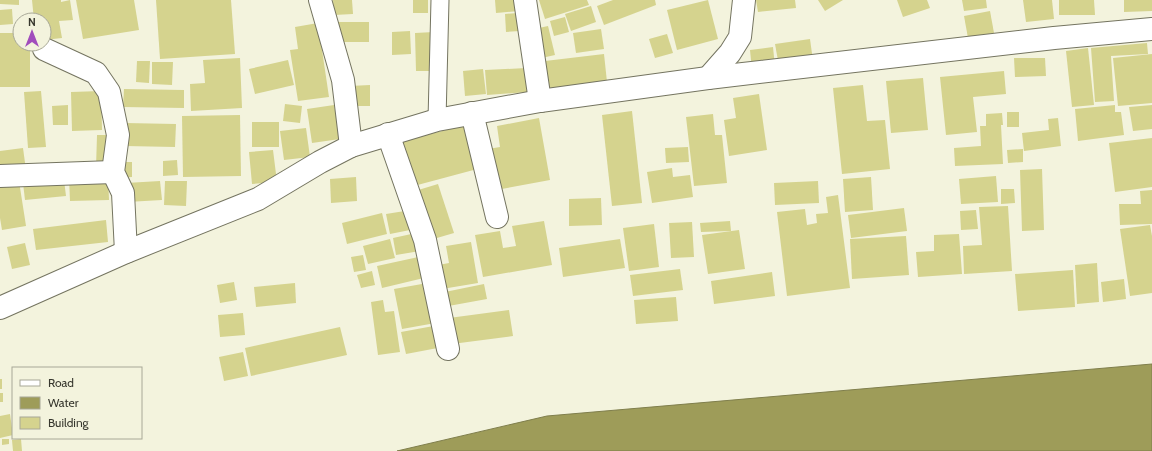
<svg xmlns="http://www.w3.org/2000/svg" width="1152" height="451" font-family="Cabin,sans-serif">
	<rect width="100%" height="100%" fill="#f3f3dd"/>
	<polygon fill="#9e9c59" stroke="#7f7e4c" points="1152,364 1152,451 397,451 547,416"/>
	<g fill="#d5d38e">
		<polygon points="0,0 19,0 19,5 0,4"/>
		<polygon points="32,0 61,0 61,2 70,0 73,20 59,21 62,38 44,40 44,20 34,20"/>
		<polygon points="76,0 134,0 139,30 83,39"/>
		<polygon points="156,0 231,0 235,54 160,59"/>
		<polygon points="333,0 352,0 353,14 334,15"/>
		<rect x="413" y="0" width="15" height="13"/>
		<polygon points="495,0 518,0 519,11 496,13"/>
		<polygon points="539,0 587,0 589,5 545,19"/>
		<polygon points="613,0 655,0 656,5 604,25 597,6"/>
		<polygon points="708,0 718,39 677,50 667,10"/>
		<polygon points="756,0 795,0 796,8 758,12"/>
		<polygon points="818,0 843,0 825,11"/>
		<polygon points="897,0 927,0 930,8 903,17"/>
		<polygon points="962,0 986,0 987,8 964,11"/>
		<polygon points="1023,0 1052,0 1054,19 1026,22"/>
		<polygon points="1059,0 1094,0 1095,15 1059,15"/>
		<polygon points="1124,0 1152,0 1152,11 1124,12"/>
		<polygon points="591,6 596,22 571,31 565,14"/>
		<polygon points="12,9 13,24 0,25 0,10"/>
		<polygon points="990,11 994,33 968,38 964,16"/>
		<polygon points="518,13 520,31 506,32 505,14"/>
		<polygon points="565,17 569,32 554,36 550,21"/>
		<rect x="337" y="22" width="32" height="20"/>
		<polygon points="318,23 329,97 298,101 290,50 298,49 295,27"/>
		<polygon points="548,26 555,55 537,59 530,30"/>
		<polygon points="601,29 604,49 576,53 573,33"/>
		<polygon points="410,31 411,54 392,55 392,32"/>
		<polygon points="434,32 435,71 416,71 415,33"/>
		<polygon points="0,33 20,33 20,44 30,44 30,87 0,87"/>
		<polygon points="667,34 673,53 655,58 649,39"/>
		<polygon points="810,39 813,61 779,66 775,44"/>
		<polygon points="1147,43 1148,54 1111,56 1114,101 1095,102 1091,48"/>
		<polygon points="773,47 775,67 752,70 750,50"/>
		<polygon points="1088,48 1094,105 1072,107 1066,51"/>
		<polygon points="604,54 607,82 548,88 545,61"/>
		<polygon points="1152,54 1152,103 1118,106 1113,58"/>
		<polygon points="240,58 242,108 191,111 190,84 205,83 203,60"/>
		<polygon points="1014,58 1045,58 1046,76 1015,77"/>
		<polygon points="288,60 294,85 255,94 249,69"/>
		<polygon points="137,61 150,61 149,83 136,82"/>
		<polygon points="152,62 173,62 172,85 152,84"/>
		<polygon points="526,68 527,92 487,95 485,70"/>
		<polygon points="483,69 486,94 465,96 463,71"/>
		<polygon points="1004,71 1006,94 973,97 977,132 946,135 940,77"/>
		<polygon points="923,78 928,130 891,133 886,81"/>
		<polygon points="370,85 370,106 351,106 350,86"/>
		<polygon points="863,85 867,121 885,120 890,169 842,174 833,88"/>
		<polygon points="124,89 184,90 184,108 123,107"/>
		<polygon points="41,91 46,147 28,148 24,92"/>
		<polygon points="101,91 102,130 72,131 71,92"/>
		<polygon points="759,94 767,150 729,156 724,120 736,118 733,98"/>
		<polygon points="285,104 302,106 300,123 283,121"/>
		<polygon points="68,105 68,125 53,125 52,106"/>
		<polygon points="334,105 340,139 312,143 307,109"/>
		<polygon points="1115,105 1115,112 1121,112 1124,135 1078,141 1075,109"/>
		<polygon points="1152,105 1152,129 1133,131 1129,107"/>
		<polygon points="632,111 642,203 612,206 602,115"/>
		<rect x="1007" y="112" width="12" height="15"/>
		<polygon points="1002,113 1003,125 1001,125 1003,164 955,166 954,148 981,146 980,126 986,126 986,114"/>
		<polygon points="713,114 715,135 722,135 727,183 694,186 686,117"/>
		<polygon points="240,115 241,176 183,177 182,116"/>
		<polygon points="539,118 550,180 496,190 488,149 500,147 497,126"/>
		<polygon points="1058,118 1061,146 1024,151 1022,133 1049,130 1048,119"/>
		<rect x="252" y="122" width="27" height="25"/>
		<polygon points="125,123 176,124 175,147 125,146"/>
		<polygon points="470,124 481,168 410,187 398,142"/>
		<polygon points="306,128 310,157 284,160 280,131"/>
		<polygon points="97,135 113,135 111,169 96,168"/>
		<polygon points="1152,138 1152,187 1115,192 1109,143"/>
		<polygon points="688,147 689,162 666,163 665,148"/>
		<polygon points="23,148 26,170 0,174 0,151"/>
		<polygon points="1023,149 1023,162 1008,163 1007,150"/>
		<polygon points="273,150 277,182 252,184 249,152"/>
		<polygon points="177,160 178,175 163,176 163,161"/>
		<polygon points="117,162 132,162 132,177 118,178"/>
		<polygon points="672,168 673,177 690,175 693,197 652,203 647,172"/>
		<polygon points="1042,169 1044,230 1022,231 1020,170"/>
		<polygon points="108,176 109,200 70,201 69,177"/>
		<polygon points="996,176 998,202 961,204 959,179"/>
		<polygon points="356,177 357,201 331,203 330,179"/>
		<polygon points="871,177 873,210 845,212 843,179"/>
		<polygon points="64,180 66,196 25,200 23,183"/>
		<polygon points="19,181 26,226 2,230 0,218 0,184"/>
		<polygon points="160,181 162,200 127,202 126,183"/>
		<polygon points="165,181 187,181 186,206 164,205"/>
		<polygon points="818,181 819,203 775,205 774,183"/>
		<polygon points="438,184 454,233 430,240 415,191"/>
		<polygon points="1001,189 1014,189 1015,203 1001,204"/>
		<polygon points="1152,190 1152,224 1120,225 1119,204 1141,204 1140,191"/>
		<polygon points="838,195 850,288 787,296 777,212 805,209 807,225 817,223 816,214 828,213 826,197"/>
		<polygon points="601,198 602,225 569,226 569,199"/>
		<polygon points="1008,206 1012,271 964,274 963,246 982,245 979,207"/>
		<polygon points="904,208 907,231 851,238 848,215"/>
		<polygon points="411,210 415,229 390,234 386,214"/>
		<polygon points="976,210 978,229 961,230 960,211"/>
		<polygon points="382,213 387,234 347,244 342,223"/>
		<polygon points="106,220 108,242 36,250 33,229"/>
		<polygon points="544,221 552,265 483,277 475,235 500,231 503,248 516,246 512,226"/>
		<polygon points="730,221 731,231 701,232 700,223"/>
		<polygon points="692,222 694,257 671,258 669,223"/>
		<polygon points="654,224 659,267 629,271 623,228"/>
		<polygon points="1150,225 1152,236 1152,293 1130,296 1120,229"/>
		<polygon points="739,230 745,269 708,274 702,235"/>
		<polygon points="416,233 420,251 396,255 393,238"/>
		<polygon points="959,234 962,274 918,277 916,252 934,251 934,235"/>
		<polygon points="906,236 909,275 852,279 850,239"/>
		<polygon points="390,239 395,258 368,264 363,246"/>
		<polygon points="620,239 625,268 563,277 559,248"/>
		<polygon points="471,242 478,283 436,290 433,266 449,263 446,246"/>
		<polygon points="25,243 30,265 12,269 7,247"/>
		<polygon points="363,255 366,270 354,272 351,257"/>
		<polygon points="423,256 428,277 382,288 377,266"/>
		<polygon points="1097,263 1099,302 1077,304 1075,265"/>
		<polygon points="680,269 683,290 633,296 630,275"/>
		<polygon points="1073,270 1075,307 1018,311 1015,274"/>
		<polygon points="372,271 375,285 361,288 357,275"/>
		<polygon points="772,272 775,296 714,304 711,281"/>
		<polygon points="1124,279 1126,299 1103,302 1101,282"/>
		<polygon points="234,282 237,300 220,303 217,285"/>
		<polygon points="433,282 441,322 402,329 394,289"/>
		<polygon points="295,283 296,303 256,307 254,287"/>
		<polygon points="484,284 487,299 443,307 440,293"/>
		<polygon points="676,297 678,321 636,324 634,300"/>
		<polygon points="383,300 385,312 394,311 400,352 378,355 371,302"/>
		<polygon points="509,310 513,336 452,344 449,318"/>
		<polygon points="243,313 245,335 220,337 218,315"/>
		<polygon points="439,325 443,347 406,354 401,332"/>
		<polygon points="340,327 347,355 251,376 245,348"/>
		<polygon points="243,352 248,376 224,381 219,357"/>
		<rect x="0" y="379" width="2" height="10"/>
		<rect x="0" y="393" width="3" height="9"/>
		<polygon points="10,414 13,435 0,438 0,416"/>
		<polygon points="2,439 9,439 9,444 2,445"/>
		<polygon points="21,439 22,451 13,451 12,440"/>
	</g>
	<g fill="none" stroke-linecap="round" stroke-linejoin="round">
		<defs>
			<polyline id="service" points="437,120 440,0"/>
			<g id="minor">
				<polyline points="320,0 343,80 351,146"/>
				<polyline points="525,0 540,101"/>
				<polyline points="44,49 96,73 109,92 118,135 113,172 123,193 126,252"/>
				<polyline points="708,78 730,53 740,37 744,0"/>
				<polyline points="472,113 497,217"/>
				<polyline points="388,134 425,240 448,349"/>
				<polyline points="0,176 113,172"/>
			</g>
			<polyline id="tertiary" points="0,308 126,252 258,199 320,162 351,146 437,120 540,101 708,78 1054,38 1152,29"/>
		</defs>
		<use href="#service" stroke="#747460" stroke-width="19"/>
		<use href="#minor" stroke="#747460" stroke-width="24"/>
		<use href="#tertiary" stroke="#747460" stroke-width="24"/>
		<use href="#service" stroke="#fff" stroke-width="17"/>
		<use href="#minor" stroke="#fff" stroke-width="22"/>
		<use href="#tertiary" stroke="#fff" stroke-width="22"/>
	</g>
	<rect x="12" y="367" width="130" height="72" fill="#f3f3dd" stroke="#a8a897"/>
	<rect x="20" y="380" width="20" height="6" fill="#ffffff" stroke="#a8a897"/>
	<text x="48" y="387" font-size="12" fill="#37372e">Road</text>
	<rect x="20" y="397" width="20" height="12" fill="#9e9c59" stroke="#a8a897"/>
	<text x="48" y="407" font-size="12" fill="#37372e">Water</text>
	<rect x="20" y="417" width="20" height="12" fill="#d5d38e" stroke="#a8a897"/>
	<text x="48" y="427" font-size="12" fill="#37372e">Building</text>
	<g transform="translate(32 32)"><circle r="19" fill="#f3f3dd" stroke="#a8a897"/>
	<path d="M0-3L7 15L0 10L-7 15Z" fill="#a14dbc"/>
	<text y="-6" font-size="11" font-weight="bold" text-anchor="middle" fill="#37372e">N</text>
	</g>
</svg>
